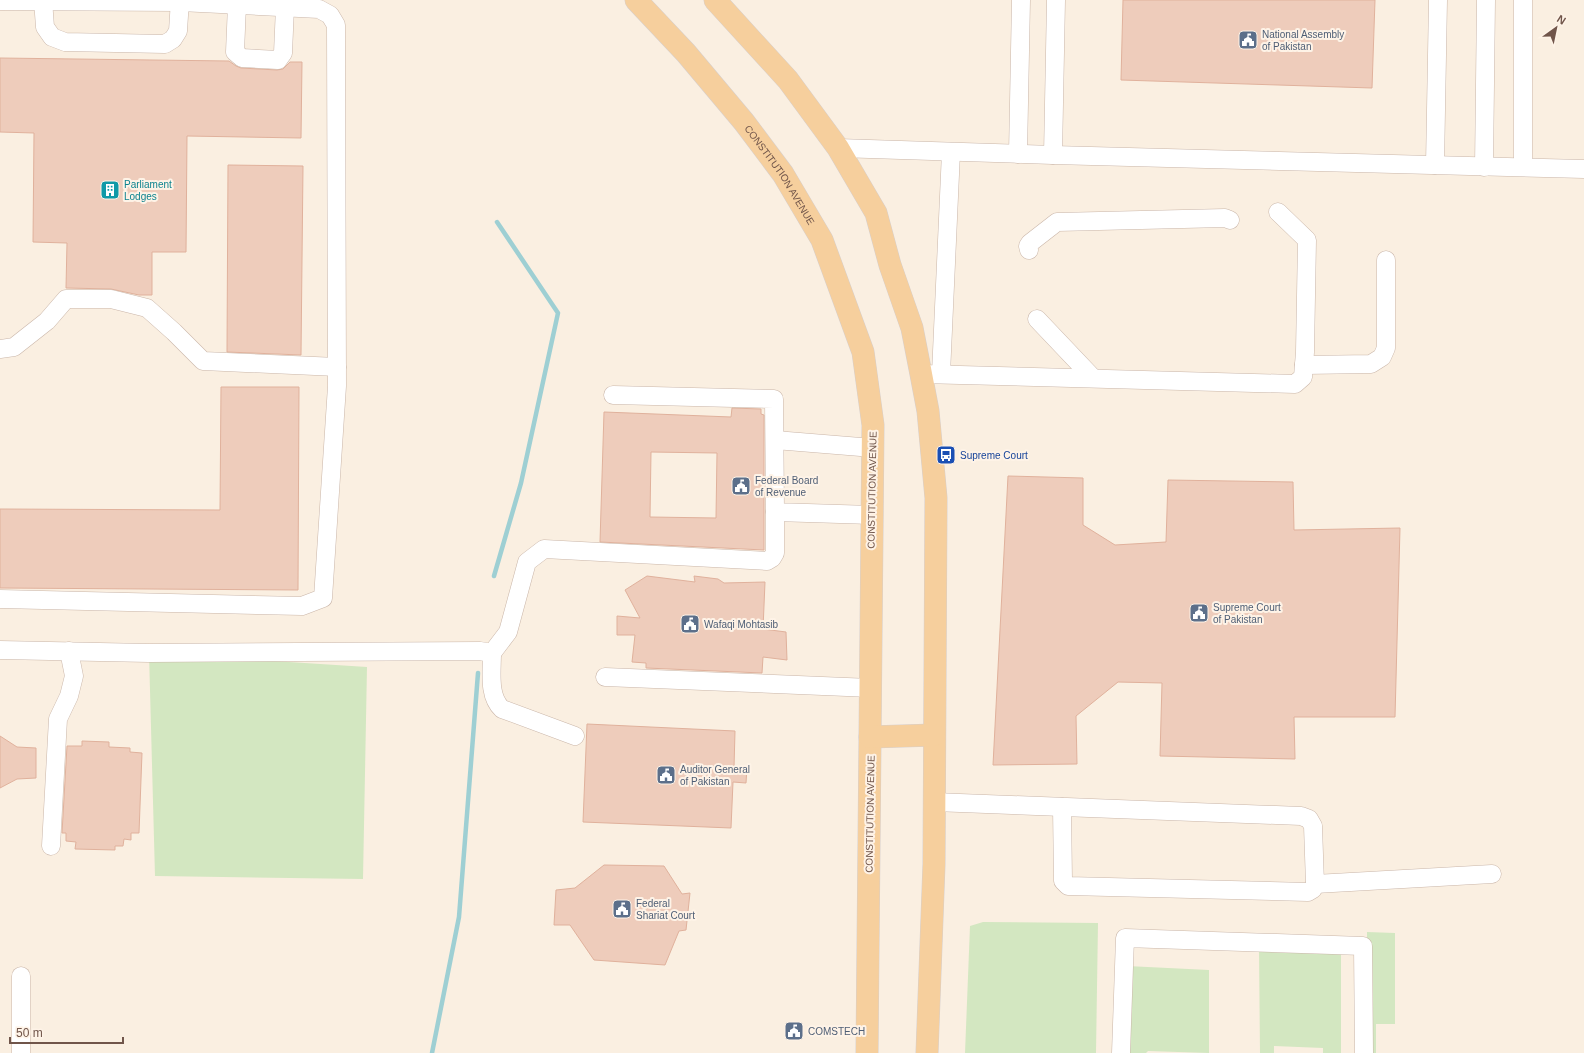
<svg xmlns="http://www.w3.org/2000/svg" width="1584" height="1053" font-family="Helvetica,sans-serif">
	<rect width="100%" height="100%" fill="#faefe1"/>
	<g fill="#d3e7c1">
		<polygon points="149,653 367,667 363,879 155,876"/>
		<polygon points="983,922 1098,923 1096,1053 965,1053 970,926"/>
		<polygon points="1367,932 1395,933 1395,1024 1376,1024 1376,1053 1367,1053"/>
		<polygon points="1259,948 1341,951 1341,1053 1323,1053 1323,1048 1274,1046 1274,1053 1260,1053"/>
		<polygon points="1127,966 1209,970 1209,1053 1148,1051 1146,1053 1124,1053"/>
	</g>
	<g fill="none" stroke-linecap="round" stroke-linejoin="round">
		<g stroke="#9ecfd3" stroke-width="4.5">
			<polyline points="494,576 521,483 558,313 497,222"/>
			<polyline points="432,1053 459,917 478,673"/>
		</g>
	</g>
	<g fill="#ecb" stroke="#e0b19c" fill-rule="evenodd">
		<polygon points="1123,0 1375,0 1372,88 1121,80"/>
		<polygon points="0,58 229,61 236,66 241,68 277,70 283,69 290,62 302,62 301,138 187,136 186,252 152,252 152,295 139,295 111,289 66,288 67,243 33,242 34,133 0,132"/>
		<polygon points="228,165 303,166 301,355 227,352"/>
		<polygon points="221,387 299,387 298,590 0,588 0,509 220,510"/>
		<path d="M732 408 761 409V414L764 415V550L600 542 604 412 731 417ZM651 452 717 453 716 518 650 517Z"/>
		<polygon points="1008,476 1083,478 1083,525 1115,545 1166,542 1168,480 1293,482 1294,530 1400,528 1395,717 1294,717 1295,759 1160,756 1162,683 1118,682 1076,716 1077,764 993,765"/>
		<polygon points="647,576 695,582 694,576 718,579 724,583 765,582 763,629 786,632 787,660 763,657 762,673 646,668 646,663 632,662 635,635 617,635 617,616 640,618 625,590"/>
		<polygon points="587,724 735,731 734,768 747,768 746,783 733,782 731,828 583,822"/>
		<polygon points="0,736 17,747 36,748 36,778 17,779 0,788"/>
		<polygon points="82,741 109,742 109,747 130,748 130,752 142,753 139,833 131,833 131,840 124,839 123,846 115,846 115,850 75,849 76,842 66,841 66,833 62,833 67,746 82,746"/>
		<polygon points="604,865 664,866 682,894 690,893 686,930 679,931 665,965 594,960 570,925 554,925 556,890 575,888"/>
	</g>
	<g fill="none" stroke-linecap="round" stroke-linejoin="round">
		<defs>
			<g id="minor">
				<polyline points="43,0 45,27 52,37 65,42 165,44 173,39 178,31 180,0"/>
				<polyline points="0,1 180,2 319,9 330,15 336,25 337,386 323,598 302,606 0,599"/>
				<polyline points="237,5 235,52 242,58 278,60 283,53 285,7"/>
				<polyline points="838,148 1053,155 1584,169"/>
				<polyline points="1018,154 1021,0"/>
				<polyline points="1053,155 1056,0"/>
				<polyline points="1435,165 1438,0"/>
				<polyline points="1484,167 1486,0"/>
				<polyline points="1523,167 1523,0"/>
				<polyline points="1029,250 1028,246 1030,243 1057,222 1225,218 1230,220"/>
				<polyline points="1037,319 1093,378"/>
				<polyline points="0,349 14,347 47,321 66,299 111,299 147,308 174,332 203,361 337,367"/>
				<polyline points="1304,365 1371,364 1382,357 1386,348 1386,260"/>
				<polyline points="921,374 1295,384 1303,377 1305,352 1307,240 1278,212"/>
				<polyline points="941,374 951,152"/>
				<polyline points="613,395 774,399 775,512 872,515"/>
				<polyline points="775,440 873,448"/>
				<path d="M0 650 149 653 480 651 492 653C492 672 488 696 502 709L575 736"/>
				<polyline points="492,653 508,632 527,562 544,549 767,561 772,558 775,553 775,512"/>
				<polyline points="605,677 871,688"/>
				<polyline points="934,802 1301,816 1309,819 1313,826 1315,884 1492,874"/>
				<polyline points="1062,807 1063,881 1068,886 1308,892 1313,889 1315,884"/>
				<polyline points="51,846 58,719 69,696 74,676 69,651"/>
				<polyline points="21,976 21,1053"/>
				<polyline points="1121,1053 1125,938 1363,946 1364,1053"/>
			</g>
			<g id="major">
				<path id="s1" d="M636 0 686 53 744 122 783 174 822 240 863 352 873 425 867 1053"/>
				<polyline points="715,0 788,80 838,148 876,213 890,265 912,328 921,374 928,411 936,498 934,864 927,1053"/>
				<polyline points="870,737 934,735"/>
			</g>
		</defs>
		<use href="#minor" stroke="#cab6a9" stroke-width="19"/>
		<use href="#major" stroke="#d7cfcc" stroke-width="23"/>
		<use href="#minor" stroke="#fff" stroke-width="18"/>
		<use href="#major" stroke="#f6cf9d" stroke-width="22"/>
	</g>
	<defs>
		<symbol id="civic-square" viewBox="-11 -11 22 22"><rect x="-9" y="-9" width="18" height="18" rx="4" fill="#5c6f8a" stroke="#fef3e7"/><path d="M-.6-6.5H3V-4.5H.6V-3L4-1V1h2V6H-6V1h2V-1L-.6-3ZM-1.2 2.5V6h2.4V2.5Z" fill="#fff"/></symbol>
		<symbol id="building-square" viewBox="-11 -11 22 22"><rect x="-9" y="-9" width="18" height="18" rx="4" fill="#0f9aa8" stroke="#fef3e7"/><path d="M-4-6H4V6H1V3H-1V6H-4ZM-2.5-4.3h1.7v1.8h-1.7ZM.8-4.3h1.7v1.8H.8ZM-2.5-1h1.7V.8h-1.7ZM.8-1h1.7V.8H.8Z" fill="#fff"/></symbol>
		<symbol id="bus-square" viewBox="-11 -11 22 22"><rect x="-9" y="-9" width="18" height="18" rx="4" fill="#1a4fb4" stroke="#fef3e7"/><path d="M-5-6H5V4H4V6H2V4H-2V6H-4V4H-5ZM-3.5-4V0h7V-4ZM-3.5 1.2v1.5H-2V1.2ZM2 1.2v1.5H3.5V1.2Z" fill="#fff"/></symbol>
	</defs>
	<g fill-rule="evenodd">
		<use href="#civic-square" x="1237" y="29" width="22" height="22"/>
		<use href="#building-square" x="99" y="179" width="22" height="22"/>
		<use href="#bus-square" x="935" y="444" width="22" height="22"/>
		<use href="#civic-square" x="730" y="475" width="22" height="22"/>
		<use href="#civic-square" x="1188" y="602" width="22" height="22"/>
		<use href="#civic-square" x="679" y="613" width="22" height="22"/>
		<use href="#civic-square" x="655" y="764" width="22" height="22"/>
		<use href="#civic-square" x="611" y="898" width="22" height="22"/>
		<use href="#civic-square" x="783" y="1020" width="22" height="22"/>
	</g>
	<g text-anchor="middle" dominant-baseline="central" stroke-width="4" stroke-linejoin="round" paint-order="stroke">
		<g font-size="10" fill="#4e5e75" stroke="#fef3e7" text-anchor="start">
			<text x="1262" y="34">National Assembly<tspan x="1262" dy="12">of Pakistan</tspan></text>
			<text x="755" y="480">Federal Board<tspan x="755" dy="12">of Revenue</tspan></text>
			<text x="1213" y="607">Supreme Court<tspan x="1213" dy="12">of Pakistan</tspan></text>
			<text x="704" y="624">Wafaqi Mohtasib</text>
			<text x="680" y="769">Auditor General<tspan x="680" dy="12">of Pakistan</tspan></text>
			<text x="636" y="903">Federal<tspan x="636" dy="12">Shariat Court</tspan></text>
			<text x="808" y="1031">COMSTECH</text>
		</g>
		<g font-size="10" fill="#70554a" stroke="#fef3e7">
			<text stroke="none"><textPath href="#s1" startOffset="227">CONSTITUTION AVENUE</textPath></text>
			<text transform="translate(872 490) rotate(-89)">CONSTITUTION AVENUE</text>
			<text transform="translate(870 814) rotate(-89)">CONSTITUTION AVENUE</text>
		</g>
		<g font-size="10" fill="#0d838f" stroke="#fef3e7" text-anchor="start">
			<text x="124" y="184">Parliament<tspan x="124" dy="12">Lodges</tspan></text>
		</g>
		<g font-size="10" fill="#164399" stroke="#fef3e7" text-anchor="start">
			<text x="960" y="455">Supreme Court</text>
		</g>
	</g>
	<g transform="translate(1556 28) rotate(33)" stroke="#fef3e7" stroke-width="3" paint-order="stroke">
	<path d="M0-3L7 15L0 10L-7 15Z" fill="#70554a"/>
	<text y="-6" font-size="11" font-weight="bold" text-anchor="middle" fill="#70554a">N</text>
	</g>
	<path d="M10 1037v6h113v-6" fill="none" stroke="#70554a" stroke-width="2"/>
	<text x="16" y="1037" font-size="12" fill="#70554a" stroke="#fef3e7" stroke-width="3" paint-order="stroke">50 m</text>
</svg>
